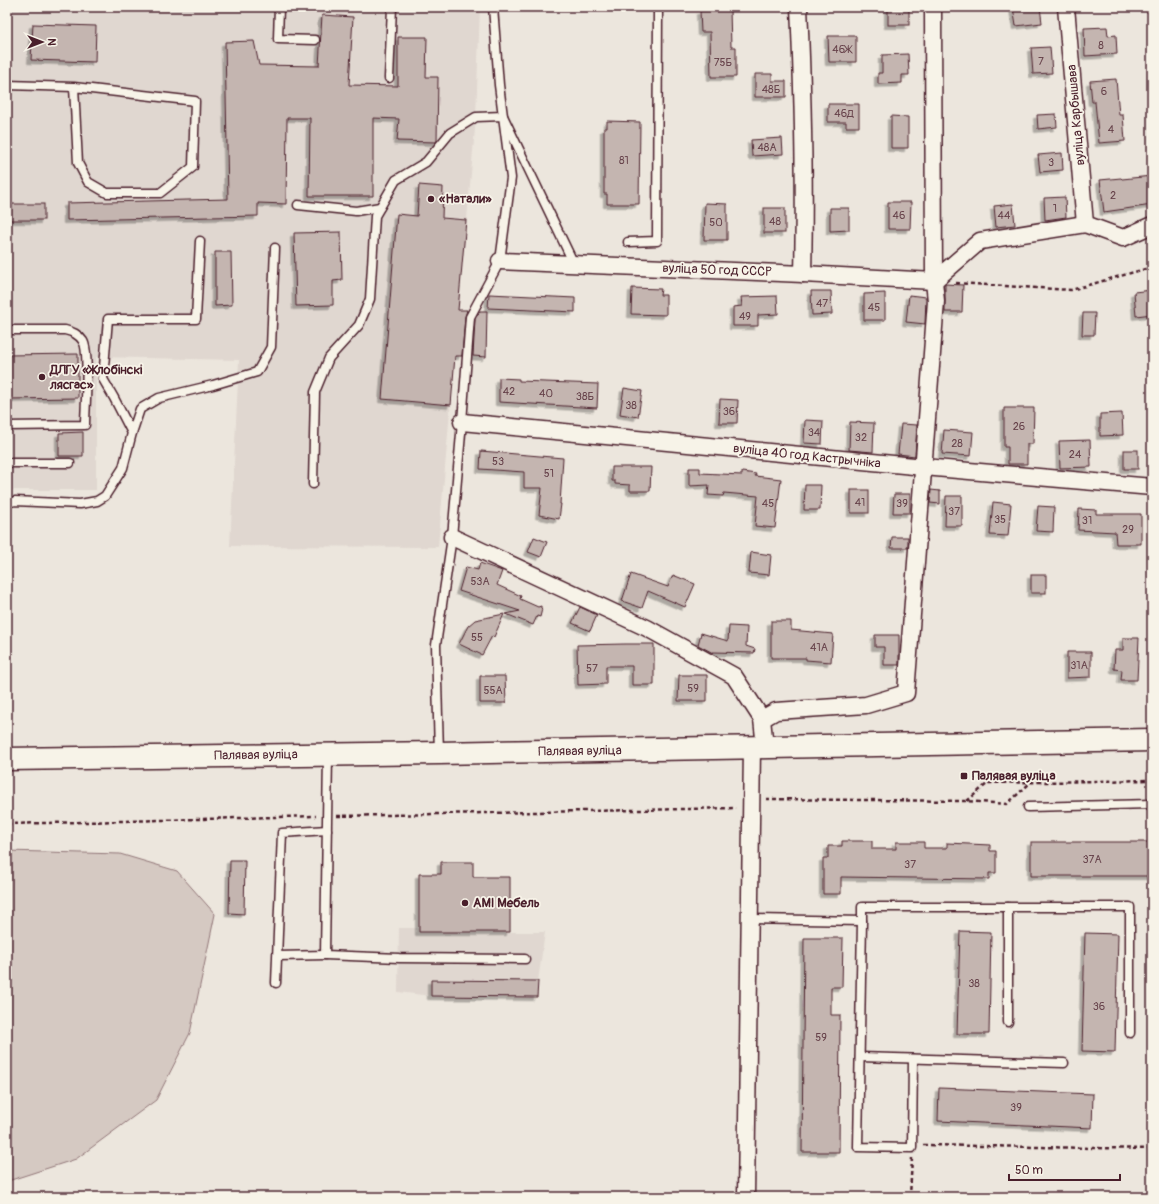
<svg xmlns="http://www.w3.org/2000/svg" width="1159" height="1204" font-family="Pangolin,sans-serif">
	<defs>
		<filter id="shadow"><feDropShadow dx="-3.5" dy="3.5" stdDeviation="0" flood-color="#0004"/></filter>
	</defs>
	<rect width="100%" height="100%" fill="#ece6dd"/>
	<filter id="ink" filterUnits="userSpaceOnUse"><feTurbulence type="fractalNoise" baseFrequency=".025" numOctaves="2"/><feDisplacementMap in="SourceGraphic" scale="8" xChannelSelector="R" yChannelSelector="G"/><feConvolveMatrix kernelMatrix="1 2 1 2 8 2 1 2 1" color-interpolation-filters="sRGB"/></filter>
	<g filter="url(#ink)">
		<g fill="#e0d7d0">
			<polygon points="7,7 480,7 476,117 438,547 230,546 239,360 96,357 96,490 7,490"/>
			<polygon points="441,862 473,862 473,877 510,877 511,932 545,932 538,981 537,997 431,996 398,992 399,928 419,928 419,874 441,874"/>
		</g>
		<polygon fill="#d5c9c2" stroke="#907476" points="7,851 120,854 177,871 215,914 190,1033 156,1100 76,1159 11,1180 7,1180"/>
		<g fill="#c4b5b0" stroke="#4a1f2b" filter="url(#shadow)">
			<rect x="888" y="7" width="21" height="18"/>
			<polygon points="1013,7 1040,7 1042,23 1016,26"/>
			<polygon points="730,10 731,47 736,47 736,77 711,77 710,32 701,32 700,11"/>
			<polygon points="322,15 353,17 349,85 398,86 398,37 427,37 426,77 438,77 437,141 436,142 397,141 399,119 373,118 373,196 309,196 310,118 287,118 286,204 258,203 258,216 67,220 67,203 228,199 225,42 254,41 259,65 319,66"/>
			<polygon points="33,24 96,26 95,62 31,60"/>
			<polygon points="1107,27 1108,36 1116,35 1117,54 1085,56 1084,28"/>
			<polygon points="828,36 856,36 856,62 829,62"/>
			<polygon points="1050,47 1052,73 1033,74 1031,48"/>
			<polygon points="908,54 909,75 902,75 902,83 878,84 878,73 882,73 882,55"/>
			<polygon points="755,74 772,74 772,81 786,81 786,97 755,97"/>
			<polygon points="1116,79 1119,115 1123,115 1125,141 1099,143 1095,102 1092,102 1090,81"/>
			<polygon points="828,104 859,104 859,127 846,127 846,122 828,122"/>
			<polygon points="1056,114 1057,127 1038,129 1037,115"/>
			<polygon points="891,116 908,117 908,148 891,148"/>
			<polygon points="607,121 640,122 639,204 607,204 607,194 604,194 604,128 607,128"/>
			<polygon points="782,138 783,154 752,156 751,140"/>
			<polygon points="1062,153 1063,170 1040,172 1038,155"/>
			<polygon points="1152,176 1152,205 1104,212 1100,180 1121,178 1122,179"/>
			<polygon points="419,185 443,187 442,218 466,220 458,310 467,310 465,317 462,356 455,356 451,405 382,399 397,214 417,216"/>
			<polygon points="1065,197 1066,217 1045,220 1044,198"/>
			<polygon points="888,202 911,202 910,229 888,229"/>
			<polygon points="705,203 727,204 727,240 704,240"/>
			<rect x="7" y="204" width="37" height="16"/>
			<polygon points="1013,204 1015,225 996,227 994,206"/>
			<rect x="764" y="208" width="21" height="25"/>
			<polygon points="830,208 849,208 849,230 830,231"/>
			<polygon points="341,232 342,280 333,281 333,305 296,306 294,233"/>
			<polygon points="215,252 231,252 232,305 215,306"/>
			<polygon points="945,284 963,285 962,312 945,312"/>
			<polygon points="632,288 661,289 660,295 666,295 666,315 631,314"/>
			<polygon points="1152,290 1152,314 1136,316 1134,292"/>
			<polygon points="811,291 831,291 832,314 812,315"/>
			<polygon points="885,293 885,320 864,320 864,294"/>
			<polygon points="489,294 575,298 575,312 488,308"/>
			<polygon points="909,295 926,297 925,324 906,322"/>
			<polygon points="777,296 778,314 758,315 758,326 733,326 733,307 742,306 741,297"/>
			<polygon points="480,311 487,311 486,357 473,356 475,319"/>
			<polygon points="1083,313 1095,313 1094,335 1082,335"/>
			<polygon points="78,354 78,398 7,399 7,355"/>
			<polygon points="499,378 519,379 519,381 598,384 597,408 499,402"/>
			<polygon points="624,388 642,391 638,417 620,414"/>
			<polygon points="720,399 738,400 737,423 719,423"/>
			<polygon points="1004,408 1034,408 1033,444 1027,444 1027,464 1008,464 1008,447 1004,447"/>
			<polygon points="1122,413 1123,435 1100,436 1100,414"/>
			<polygon points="805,420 823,421 822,444 804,443"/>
			<polygon points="850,422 874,423 873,452 849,450"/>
			<polygon points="901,424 917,425 915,456 898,454"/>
			<polygon points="944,430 973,432 971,456 942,454"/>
			<polygon points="83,432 83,456 59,456 59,433"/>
			<polygon points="1090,440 1091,467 1060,468 1059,441"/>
			<rect x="1124" y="450" width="14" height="19"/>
			<polygon points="481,451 563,458 560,504 561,504 559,519 539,515 542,488 524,488 524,472 480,469"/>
			<polygon points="612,467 651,467 650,491 630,491 630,485 615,484 615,481 612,481"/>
			<polygon points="689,468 700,468 700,473 742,475 742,472 756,474 755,476 781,479 775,528 755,526 758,496 724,493 723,496 708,495 709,485 689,486"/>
			<polygon points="805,485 821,485 820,510 804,510"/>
			<rect x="851" y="490" width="18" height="23"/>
			<polygon points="931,490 940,491 940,504 930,503"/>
			<polygon points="894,494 910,494 910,513 893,513"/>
			<polygon points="946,496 962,496 962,526 945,526"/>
			<polygon points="993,502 1011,504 1008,536 990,535"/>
			<polygon points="1038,506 1054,507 1053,532 1036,531"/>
			<polygon points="1079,509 1096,510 1096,514 1141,514 1141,544 1116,544 1115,532 1078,530"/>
			<polygon points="534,537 547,542 541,557 528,552"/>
			<polygon points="892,537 908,537 908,548 891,548"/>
			<polygon points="751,552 771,555 769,575 749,573"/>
			<polygon points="480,563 502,571 497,585 521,596 520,599 538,607 541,606 541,608 542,609 540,617 537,616 533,625 506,614 520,611 459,591 466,567 478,570"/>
			<polygon points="631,574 668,587 673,575 695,584 685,607 648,591 642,608 622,601"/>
			<rect x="1031" y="575" width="15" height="18"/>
			<polygon points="580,607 597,615 590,631 572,623"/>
			<polygon points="504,614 494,637 492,636 482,655 459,644 468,626 475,620"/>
			<polygon points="771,621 791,621 791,630 833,634 831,662 806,660 806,658 771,658"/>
			<polygon points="729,626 747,627 746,646 755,649 754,653 713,652 713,653 698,645 701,633 728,641"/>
			<polygon points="875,635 899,635 899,665 884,665 884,647 875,647"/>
			<polygon points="1123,638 1139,638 1137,680 1121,680 1122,670 1114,669 1115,650 1123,650"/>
			<polygon points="625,644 654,644 654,685 632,685 632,666 606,666 606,684 578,685 577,645"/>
			<polygon points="1067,652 1091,652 1091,677 1067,678"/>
			<polygon points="679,675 707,675 707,701 678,701"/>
			<polygon points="480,676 505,676 506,703 480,703"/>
			<polygon points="842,841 872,841 872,849 896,849 896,842 924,842 924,848 947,848 947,843 990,845 990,851 996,851 996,873 989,873 989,879 841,877 841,894 823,894 823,858 828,858 828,846 842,846"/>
			<rect x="1031" y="842" width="121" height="34"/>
			<polygon points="230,860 245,860 244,914 229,913"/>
			<polygon points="441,862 473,862 473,877 510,877 510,932 419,932 419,874 441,874"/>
			<polygon points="960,931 991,932 989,1034 957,1034"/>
			<polygon points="1085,933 1118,934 1115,1052 1082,1051"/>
			<polygon points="804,938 843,938 842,987 831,987 831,1015 840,1015 839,1152 802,1152"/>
			<polygon points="431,980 538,981 537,997 431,996"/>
			<polygon points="939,1088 1093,1094 1092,1128 938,1121"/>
		</g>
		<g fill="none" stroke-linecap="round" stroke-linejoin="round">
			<defs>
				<g id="lane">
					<polyline points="279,7 278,39 315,40"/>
					<polyline points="389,78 392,7"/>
					<polyline points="7,85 74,87 195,101 193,167 160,193 107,193 88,182 78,163 74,87"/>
					<polyline points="298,205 356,211 380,207"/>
					<polyline points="628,242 657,241 658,7"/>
					<path d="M7 330H65C73 332 78 334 83 341 90 352 85 409 85 425L7 426"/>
					<polyline points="132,433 140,409 159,398 213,385 257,372 271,347 275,248"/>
					<polyline points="7,463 70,463"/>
					<polyline points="313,484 315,392 329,358 359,325 370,299 375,216 396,180 426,162 450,133 476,117 503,116 574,264"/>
					<polyline points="7,503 15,501 80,504 97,501 105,496 123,468 132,433 114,398 103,379 108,319 196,319 200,241"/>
					<polyline points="439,753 436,645 452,537 462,422 470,317 500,261 511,178 499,85 493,7"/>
					<polyline points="328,755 325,955 399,958 525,959"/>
					<polyline points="1028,807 1152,804"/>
					<polyline points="750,919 862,921 862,907 1130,907 1130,1033"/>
					<polyline points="862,921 858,1147 912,1148 913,1059"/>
					<polyline points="278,956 325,955"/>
					<polyline points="276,983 282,833 327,830"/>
					<polyline points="1008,1022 1008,907"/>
					<polyline points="860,1057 1064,1063"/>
				</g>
				<g id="street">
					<path d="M799 7C803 96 805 185 803 274"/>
					<polyline points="1066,7 1085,224"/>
					<polyline points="500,261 803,274 934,281 980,241 1085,224 1123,238 1152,225"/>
					<polyline points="462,422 924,467 1152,487"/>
					<polyline points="452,537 647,628 734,676 762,719 765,747"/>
					<polyline points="762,719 776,711 866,705 906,693 936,301 934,281 933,7"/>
					<polyline points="746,1197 752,748"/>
				</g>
				<polyline id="secondary" points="7,759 439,753 1152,740"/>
			</defs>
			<use href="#lane" stroke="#4a1f2b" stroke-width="11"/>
			<use href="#street" stroke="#4a1f2b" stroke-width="19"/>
			<use href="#secondary" stroke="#4a1f2b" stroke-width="25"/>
			<g stroke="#4a1f2b" stroke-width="2.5" stroke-dasharray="4 3" stroke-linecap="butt">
				<polyline points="956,283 1071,290 1152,267"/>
				<polyline points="766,799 966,801 1007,804 1030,783"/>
				<polyline points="967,801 988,783 1152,780"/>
				<polyline points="337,816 736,808"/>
				<polyline points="7,824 316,816"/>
				<polyline points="923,1145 1152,1149"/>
				<polyline points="910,1197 912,1158"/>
			</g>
			<use href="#lane" stroke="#f7f3e8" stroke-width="8"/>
			<use href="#street" stroke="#f7f3e8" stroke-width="16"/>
			<use href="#secondary" stroke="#f7f3e8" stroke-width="22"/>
		</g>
	</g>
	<g fill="#4a1f2b" stroke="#f7f3e8" stroke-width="1.5">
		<circle cx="431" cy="199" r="4"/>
		<circle cx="42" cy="377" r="4"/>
		<rect x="960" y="772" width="8" height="8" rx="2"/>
		<circle cx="465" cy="903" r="4"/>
	</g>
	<g text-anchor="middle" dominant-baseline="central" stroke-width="3.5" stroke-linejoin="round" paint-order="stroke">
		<g font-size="11" fill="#68444c">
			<text x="1101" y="45">8</text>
			<text x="842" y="49">46Ж</text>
			<text x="1041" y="61">7</text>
			<text x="723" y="62">75Б</text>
			<text x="771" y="89">48Б</text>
			<text x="1104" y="91">6</text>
			<text x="844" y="113">46Д</text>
			<text x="1111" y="129">4</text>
			<text x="767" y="147">48А</text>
			<text x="624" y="160">81</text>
			<text x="1051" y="162">3</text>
			<text x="1113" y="195">2</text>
			<text x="1055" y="208">1</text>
			<text x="899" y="215">46</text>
			<text x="1004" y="215">44</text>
			<text x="775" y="221">48</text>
			<text x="716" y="222">50</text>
			<text x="822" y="303">47</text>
			<text x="874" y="307">45</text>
			<text x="745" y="316">49</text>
			<text x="509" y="391">42</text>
			<text x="546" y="393">40</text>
			<text x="585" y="396">38Б</text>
			<text x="631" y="405">38</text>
			<text x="729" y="411">36</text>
			<text x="1019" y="426">26</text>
			<text x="814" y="432">34</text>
			<text x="861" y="437">32</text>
			<text x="957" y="443">28</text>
			<text x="1075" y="454">24</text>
			<text x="498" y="461">53</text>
			<text x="549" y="473">51</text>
			<text x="860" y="502">41</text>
			<text x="768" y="503">45</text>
			<text x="902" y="503">39</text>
			<text x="954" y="511">37</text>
			<text x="1000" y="519">35</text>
			<text x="1087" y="520">31</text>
			<text x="1128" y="529">29</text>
			<text x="480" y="581">53А</text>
			<text x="477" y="637">55</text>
			<text x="819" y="647">41А</text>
			<text x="1079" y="665">31А</text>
			<text x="592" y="668">57</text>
			<text x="693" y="688">59</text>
			<text x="493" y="690">55А</text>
			<text x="1092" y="859">37А</text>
			<text x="910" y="864">37</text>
			<text x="974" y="983">38</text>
			<text x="1099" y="1006">36</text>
			<text x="821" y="1037">59</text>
			<text x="1016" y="1107">39</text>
		</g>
		<g font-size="13" fill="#4a1f2b" stroke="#f7f3e8">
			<text transform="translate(1076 115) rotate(-95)">вуліца Карбышава</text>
			<text transform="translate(717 270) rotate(2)">вуліца 50 год СССР</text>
			<text transform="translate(807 456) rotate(6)">вуліца 40 год Кастрычніка</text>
			<text transform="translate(580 751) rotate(-1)">Палявая вуліца</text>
			<text transform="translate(256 755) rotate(-1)">Палявая вуліца</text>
		</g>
		<g font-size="13" font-weight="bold" fill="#4a1f2b" stroke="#f7f3e8" text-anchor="start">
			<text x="439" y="199">«Натали»</text>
			<text x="50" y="370">ДЛГУ «Жлобінскі<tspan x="50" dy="15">лясгас»</tspan></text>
			<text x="972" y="776">Палявая вуліца</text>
			<text x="473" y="903">AMI Мебель</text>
		</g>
	</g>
	<rect width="1159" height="1204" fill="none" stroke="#f7f3e8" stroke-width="24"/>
	<rect x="12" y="12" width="1135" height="1180" fill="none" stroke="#4a1f2b" stroke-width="1.5" filter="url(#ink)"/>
	<g transform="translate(42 42) rotate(90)" stroke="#f7f3e8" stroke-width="3" paint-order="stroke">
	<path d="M0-3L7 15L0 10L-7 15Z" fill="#4a1f2b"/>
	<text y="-6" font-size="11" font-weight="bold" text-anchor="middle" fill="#4a1f2b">N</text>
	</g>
	<path d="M1009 1174v6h111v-6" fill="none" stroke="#4a1f2b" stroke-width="2"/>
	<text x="1015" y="1174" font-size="12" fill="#4a1f2b" stroke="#f7f3e8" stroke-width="3" paint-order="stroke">50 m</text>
</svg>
